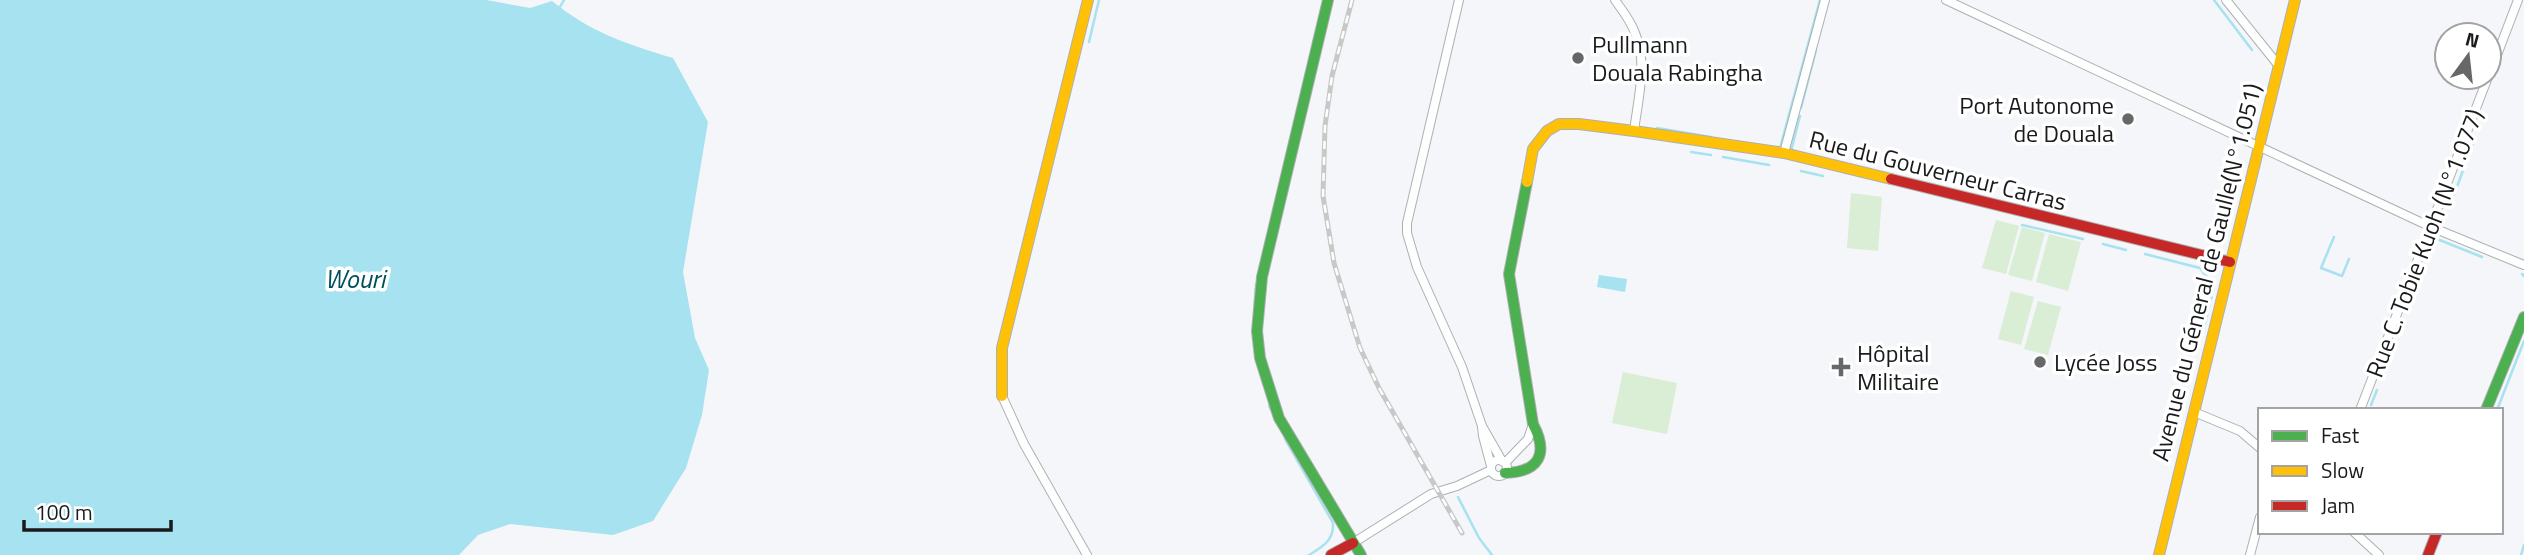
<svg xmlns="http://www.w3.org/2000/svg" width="2524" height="555" font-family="'Titillium Web',sans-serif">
	<rect width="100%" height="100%" fill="#f4f6f9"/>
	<g fill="#daedd5">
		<polygon points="1851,193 1882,197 1878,251 1847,248"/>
		<polygon points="1996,220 2019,226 2006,274 1982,268"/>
		<polygon points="2022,227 2045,233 2032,281 2008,275"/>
		<polygon points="2049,234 2081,242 2068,291 2036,282"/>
		<polygon points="2011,291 2034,297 2021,345 1998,339"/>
		<polygon points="2038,301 2061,307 2048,355 2024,349"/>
		<polygon points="1623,372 1677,383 1667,434 1612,423"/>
	</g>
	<g fill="#a6e2ef">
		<path d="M0 0H486L530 8 552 1C590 32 626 44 673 58L708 122 683 272 695 338 709 370 702 415 686 468 653 521 613 535 510 524 478 535 459 555H0Z"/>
		<polygon points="1599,275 1627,279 1625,292 1597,287"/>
	</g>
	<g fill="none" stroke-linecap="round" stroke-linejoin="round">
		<g stroke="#a6e2ef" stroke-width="2.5">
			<polyline points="2214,0 2252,50"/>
			<polyline points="560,7 564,0"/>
			<polyline points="1089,42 1099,0"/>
			<polyline points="1801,108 1816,50"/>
			<polyline points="1657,128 1711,137"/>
			<polyline points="1780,148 1820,0"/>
			<polyline points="1791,151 1800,116"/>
			<polyline points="1691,152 1711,155"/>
			<polyline points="1723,157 1769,165"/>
			<polyline points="1801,171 1823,176"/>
			<polyline points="2454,195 2473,143"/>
			<polyline points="2022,225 2083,239"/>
			<polyline points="2334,237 2321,268 2342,276 2349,259"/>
			<polyline points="2437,239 2482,257"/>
			<polyline points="2103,244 2126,250"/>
			<polyline points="2145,254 2200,268 2214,286 2204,328"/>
			<polyline points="2522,274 2524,276"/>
			<polyline points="1254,312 1256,284"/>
			<polyline points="2371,405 2377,390"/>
			<polyline points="1269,406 1273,414"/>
			<polyline points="2497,410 2524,341"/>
			<path d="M1285 439 1333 523C1334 541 1322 547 1309 555"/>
			<polyline points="1458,497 1479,538 1492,555"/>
			<polyline points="2521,555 2524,545"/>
		</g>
		<defs>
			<g id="street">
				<polyline points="1459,0 1407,223 1407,233 1417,267 1462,367 1482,426 1502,461"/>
				<path d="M1615 0C1622 10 1631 21 1635 33 1648 63 1638 99 1634 131"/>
				<polyline points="1946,0 2431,227 2524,265"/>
				<polyline points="2226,0 2279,66"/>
				<polyline points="2489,76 2518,0"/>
				<polyline points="1784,153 1825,0"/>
				<polyline points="1002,396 1024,444 1087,555"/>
				<polyline points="2360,410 2488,77"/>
				<polyline points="2194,412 2240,431 2260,448"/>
				<polyline points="1482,426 1483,436 1491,466"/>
				<circle cx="1499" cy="468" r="8"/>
				<polyline points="1505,463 1528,439 1533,424"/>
				<polyline points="2354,532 2379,555"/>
				<polyline points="1353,543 1431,494 1457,486 1491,470"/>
				<polyline points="2250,555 2260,517"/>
			</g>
			<g id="fast">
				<polyline points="1328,0 1262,277 1257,331 1260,358 1279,418 1361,555"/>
				<polyline points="2486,410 2524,317"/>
				<path d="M1505 473C1539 472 1549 454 1533 424L1509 274 1527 182"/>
			</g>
			<g id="slow">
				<polyline points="1527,182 1533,149 1547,131 1559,124 1579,124 1634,131 1784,153 1891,179"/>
				<polyline points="1002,396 1002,348 1088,0"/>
				<polyline points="2159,555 2295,0"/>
			</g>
			<g id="jam">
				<polyline points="1891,179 2230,262"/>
				<polyline points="1331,555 1353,543"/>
				<polyline points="2428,555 2437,532"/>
			</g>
		</defs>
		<use href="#street" stroke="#aeb0b2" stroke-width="10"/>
		<use href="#fast" stroke="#aeb0b2" stroke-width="12"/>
		<use href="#slow" stroke="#aeb0b2" stroke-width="12"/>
		<use href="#jam" stroke="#aeb0b2" stroke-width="12"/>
		<use href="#street" stroke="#fdfefe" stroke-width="8"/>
		<use href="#fast" stroke="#4caf50" stroke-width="10"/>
		<use href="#slow" stroke="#ffc107" stroke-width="10"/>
		<use href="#jam" stroke="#c62828" stroke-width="10"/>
		<defs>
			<polyline id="rail" points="1352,0 1332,76 1325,126 1323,196 1334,263 1360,348 1379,388 1462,533"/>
		</defs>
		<use href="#rail" stroke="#c8c8c9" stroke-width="5"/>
		<use href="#rail" stroke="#fff" stroke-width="2.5" stroke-dasharray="8" stroke-linecap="butt"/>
	</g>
	<g fill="#666769" stroke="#fff" stroke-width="2.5">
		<circle cx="1578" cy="58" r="7"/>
		<circle cx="2128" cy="119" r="7"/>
		<circle cx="2040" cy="362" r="7"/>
		<path d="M1837.5 356.5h7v7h7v7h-7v7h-7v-7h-7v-7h7z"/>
	</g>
	<g text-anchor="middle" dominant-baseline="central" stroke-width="7" stroke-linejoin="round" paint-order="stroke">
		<g font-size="24" fill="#191a1c" stroke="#fff" text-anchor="start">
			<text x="1592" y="44">Pullmann<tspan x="1592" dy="28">Douala Rabingha</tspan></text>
			<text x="2114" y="105" text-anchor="end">Port Autonome<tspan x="2114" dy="28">de Douala</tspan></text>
			<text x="1857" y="353">Hôpital<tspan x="1857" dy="28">Militaire</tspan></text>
			<text x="2054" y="362">Lycée Joss</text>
		</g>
		<g font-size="24" fill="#191a1c" stroke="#fff">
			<text transform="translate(1938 170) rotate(14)">Rue du Gouverneur Carras</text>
			<text transform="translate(2424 243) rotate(-69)">Rue C. Tobie Kuoh (N°1.077)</text>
			<text transform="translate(2206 272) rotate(-76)">Avenue du Géneral de Gaulle(N°1.051)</text>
		</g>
		<g font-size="26" font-style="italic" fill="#00505c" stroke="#fff">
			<text x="355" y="278">Wouri</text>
		</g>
	</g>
	<rect x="2258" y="408" width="245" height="126" fill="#ffffff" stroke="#a3a3a4" stroke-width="2"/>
	<rect x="2272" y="431" width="35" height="10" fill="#4caf50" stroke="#a3a3a4" stroke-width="2"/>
	<text x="2321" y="443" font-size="21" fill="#191a1c">Fast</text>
	<rect x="2272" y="466" width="35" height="10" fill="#ffc107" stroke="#a3a3a4" stroke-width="2"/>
	<text x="2321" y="478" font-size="21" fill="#191a1c">Slow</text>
	<rect x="2272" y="501" width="35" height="10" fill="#c62828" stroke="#a3a3a4" stroke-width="2"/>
	<text x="2321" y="513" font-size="21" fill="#191a1c">Jam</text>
	<g transform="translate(2468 56) rotate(15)"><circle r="33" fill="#ffffff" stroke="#a3a3a4" stroke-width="2"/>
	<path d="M0-5L12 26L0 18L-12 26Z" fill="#666769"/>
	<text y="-10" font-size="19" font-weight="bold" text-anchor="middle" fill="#191a1c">N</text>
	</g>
	<path d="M24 520v10h147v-10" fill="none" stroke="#191a1c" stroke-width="3.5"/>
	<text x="35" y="520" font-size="21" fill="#191a1c" stroke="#ffffff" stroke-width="5" paint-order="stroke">100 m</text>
</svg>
